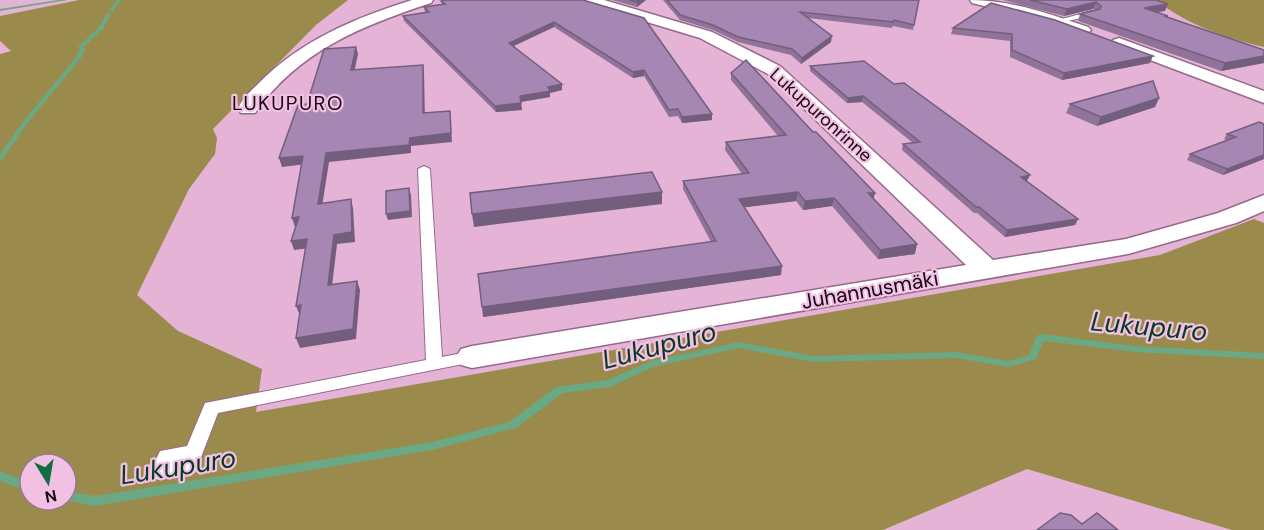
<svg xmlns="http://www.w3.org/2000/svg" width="1264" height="530" font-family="'DM Sans',sans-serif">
	<rect width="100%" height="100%" fill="#e4b3d6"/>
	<g fill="#9a8b4c" fill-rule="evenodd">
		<path d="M79 0H348L316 25 213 129 217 138 215 154 189 189 137 295 178 331 262 369 256 412 1160 255 1254 219 1264 223V530H1232L1027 469 883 530H0V54L11 51 0 41V16ZM30 464H66V500H30Z"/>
		<path d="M1156 0H1264V47C1228 39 1185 24 1156 0Z"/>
	</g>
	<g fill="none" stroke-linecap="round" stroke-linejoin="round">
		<g fill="#6aa984" fill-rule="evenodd">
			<polygon points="58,0 68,0 0,11 0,9"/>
			<polygon points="117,0 121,0 113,11 109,11 109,10"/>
			<polygon points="107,13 111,14 103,29 83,48 85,50 81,58 26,125 2,160 0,161 0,154 22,123 77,56 80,50 78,48 78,47 99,27"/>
			<polygon points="1041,334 1135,346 1264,353 1264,359 1135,352 1044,341 1036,359 1008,367 957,358 813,362 739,348 653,367 610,387 563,393 516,428 432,450 95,506 63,500 66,500 66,491 95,496 432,442 509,422 556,387 608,380 651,361 739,342 813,356 957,352 1008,361 1029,355 1036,337 1038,335"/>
			<polygon points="0,471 30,482 30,492 0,481"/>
		</g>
		<defs>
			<g id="service">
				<polygon points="1092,11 1096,13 1095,15 1058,23 1054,21"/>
				<polygon points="424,166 430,169 442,357 472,351 478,353 480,357 478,361 218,413 195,473 159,480 152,477 150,472 160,451 187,446 205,403 426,360 418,169"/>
			</g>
			<g id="minor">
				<path d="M412 0H433L431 3C361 26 298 51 255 113H241L238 109C242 98 250 92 258 84 301 40 355 18 412 0Z"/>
				<polygon points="582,0 604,0 712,32 780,66 993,260 1126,239 1218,213 1264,195 1264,211 1236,223 1128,254 472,368 461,365 456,357 461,349 472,346 966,265 768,74 700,38 584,3"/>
				<path d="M970 0C1011 0 1050 14 1088 27L1091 30 1088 33H1078L1029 17 972 3Z"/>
				<polygon points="1119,38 1264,91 1264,103 1113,46 1111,43 1113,40"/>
			</g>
		</defs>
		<use href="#service" stroke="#96698a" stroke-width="2"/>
		<use href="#minor" stroke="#96698a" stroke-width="3"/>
		<use href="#service" fill="#fff" fill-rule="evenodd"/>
		<use href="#minor" fill="#fff" fill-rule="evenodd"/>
	</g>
	<g fill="#8f7399">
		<polygon points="583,0 712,120 682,123 678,116 669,117 644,76 633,78 554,27 514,46 562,90 550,93 550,97 521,102 522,110 496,112 404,21 403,16 425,12 424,7 442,4 441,1"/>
		<polygon points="612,0 646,0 637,7"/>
		<polygon points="663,0 919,0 913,30 893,26 892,28 808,18 831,42 801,64 791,55 738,42 713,30 680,20"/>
		<polygon points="1003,0 1156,0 1165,11 1157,12 1168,16 1168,17 1264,50 1264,63 1221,71 1078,21 1080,14 1095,10 1093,9 1064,16"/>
		<polygon points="991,3 1150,63 1062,80 1010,57 1010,41 951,34 953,28"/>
		<polygon points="810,66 1027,181 1078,219 1075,225 1005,237 977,213 974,213 902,150 903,144 913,143 862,102 847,103 810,71"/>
		<polygon points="731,73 874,199 915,254 878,259 832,206 803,210 796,201 745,207 781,275 483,317 711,242 683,189 683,181 742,174 725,150 726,142 778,136 731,80"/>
		<polygon points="1159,98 1155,107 1097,126 1066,113 1070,104"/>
		<polygon points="1264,124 1264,159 1223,175 1187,160 1190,154 1227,140 1224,139 1227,134"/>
	</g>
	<g fill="#745e7d">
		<polygon points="639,0 646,0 637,7 637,2"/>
		<polygon points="1096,2 1093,9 1064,16 1067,9"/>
		<polygon points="1168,4 1165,11 1142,14 1144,8"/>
		<polygon points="554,22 554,27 509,48 509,43"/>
		<polygon points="832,36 831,42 801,64 802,58"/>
		<polygon points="356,47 358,54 353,78 351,70"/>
		<polygon points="1153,56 1150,63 1062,80 1064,73"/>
		<polygon points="1264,56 1264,63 1221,71 1225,63"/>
		<polygon points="423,65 424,72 425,121 423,113"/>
		<polygon points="644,70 644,76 633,78 633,72"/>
		<polygon points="562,84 562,90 550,93 550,97 520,102 520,96 548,87"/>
		<polygon points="863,96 862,102 847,103 848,98"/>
		<polygon points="1159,98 1155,107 1097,126 1101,117"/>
		<polygon points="521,103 522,110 496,112 495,106"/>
		<polygon points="450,111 452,142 411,146 411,153 329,162 321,213 318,204 326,153 410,138"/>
		<polygon points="712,114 712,120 682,123 682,117"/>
		<polygon points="1264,155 1264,159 1223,175 1227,169"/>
		<polygon points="303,156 306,164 282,167 279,158"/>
		<polygon points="1030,175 1027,181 1021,177"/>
		<polygon points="409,188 411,195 412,217 388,220 386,214"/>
		<polygon points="662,192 662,204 474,227 472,214"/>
		<polygon points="798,192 796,201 739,208 739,199"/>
		<polygon points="868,193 875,193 873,201"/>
		<polygon points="834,198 832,206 803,210 805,201"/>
		<polygon points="351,199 353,208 355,242 337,244 331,295 328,285 334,235"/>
		<polygon points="299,217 302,226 295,227 292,218"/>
		<polygon points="1078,219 1075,225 1005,237 1007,230"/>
		<polygon points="307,239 310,248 294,250 291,241"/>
		<polygon points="917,244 915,254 878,259 880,250"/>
		<polygon points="782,266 781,275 483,317 482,307"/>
		<polygon points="357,281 360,290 356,339 300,348 296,338"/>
		<polygon points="301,305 300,316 296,306"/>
	</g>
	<g fill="#a686b2" stroke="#745e7d" stroke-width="1.5">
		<polygon points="447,0 583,0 644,18 712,114 682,117 678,109 669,110 644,70 633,72 554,22 509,43 562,84 548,87 550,91 520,96 521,103 495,106 403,16 429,12 424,7 445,4 441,1"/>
		<polygon points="629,0 639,0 637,2"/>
		<polygon points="667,0 919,0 914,25 894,20 893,22 800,12 832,36 802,58 792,49 738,37 713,25 680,15"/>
		<polygon points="1030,0 1156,0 1168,4 1144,8 1168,16 1164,16 1264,50 1264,56 1225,63 1080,14 1100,9 1101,6 1096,2 1067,9"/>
		<polygon points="991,3 1055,20 1153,56 1064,73 1012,50 1012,34 953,28"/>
		<polygon points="356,47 351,70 423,65 423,113 450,111 451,133 410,138 409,145 326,153 318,204 351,199 352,232 334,235 328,285 357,281 353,329 296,338 301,305 296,306 307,239 291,241 299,217 292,218 303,156 279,158 298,105 307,104 324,49"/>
		<polygon points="746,60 813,132 816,132 875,193 868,193 917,244 880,250 834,198 805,201 798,192 739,199 782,266 482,307 478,274 716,241 683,181 749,173 726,142 786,135 731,73"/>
		<polygon points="864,61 894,84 904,83 1030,175 1021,177 1078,219 1007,230 979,207 976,207 903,144 920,142 863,96 848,98 810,66"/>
		<polygon points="1153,81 1159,98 1101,117 1070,104"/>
		<polygon points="1259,122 1264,124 1264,155 1227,169 1190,154 1236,137 1227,134"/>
		<polygon points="652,172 662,192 472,214 470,193"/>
		<polygon points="409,188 410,211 386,214 386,191"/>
		<polygon points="1060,513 1071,515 1082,524 1097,513 1118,530 1037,530"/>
	</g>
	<g text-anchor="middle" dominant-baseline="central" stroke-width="4.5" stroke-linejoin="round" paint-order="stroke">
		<g font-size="18" fill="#180814" stroke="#f2c0e3">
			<text transform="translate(821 115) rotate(42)">Lukupuronrinne</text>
		</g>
		<g font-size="20" letter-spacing="1.5" fill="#180814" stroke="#f2c0e3">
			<text x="288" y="103">LUKUPURO</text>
		</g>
		<g font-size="21" fill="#180814" stroke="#f2c0e3">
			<text transform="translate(870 290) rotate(-10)">Juhannusmäki</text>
		</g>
		<g font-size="27" font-style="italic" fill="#063b22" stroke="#f2c0e3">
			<text transform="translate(1149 326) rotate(5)">Lukupuro</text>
			<text transform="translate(659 345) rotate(-15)">Lukupuro</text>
			<text transform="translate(178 466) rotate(-9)">Lukupuro</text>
		</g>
	</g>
	<g transform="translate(48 482) rotate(169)"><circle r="28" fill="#f2c0e3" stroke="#9b7690" stroke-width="1.5"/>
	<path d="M0-4.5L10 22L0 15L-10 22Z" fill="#0e6d42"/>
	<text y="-9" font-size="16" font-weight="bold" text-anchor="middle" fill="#180814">N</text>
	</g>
</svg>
